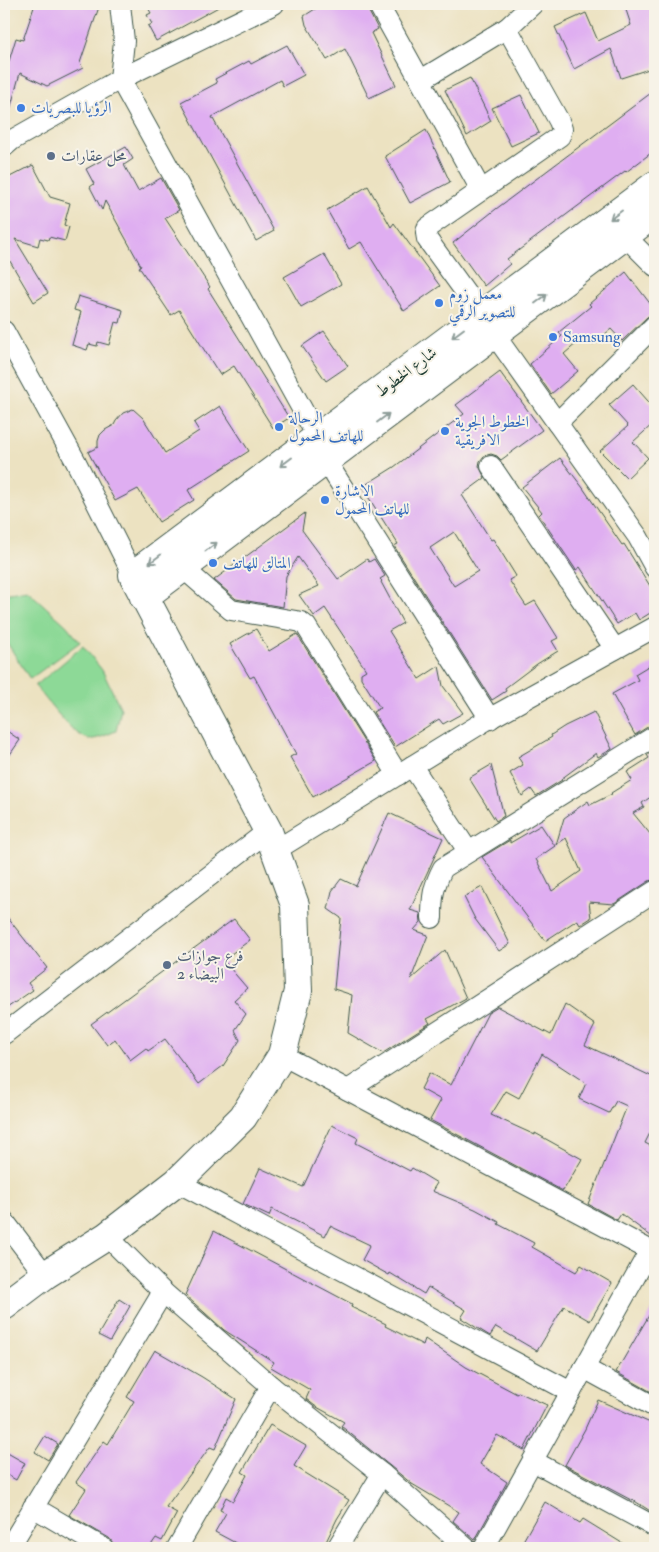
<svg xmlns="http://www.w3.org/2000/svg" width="659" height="1552" font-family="'IM FELL Double Pica',Amiri,serif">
	<rect width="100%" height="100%" fill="#f7f3e8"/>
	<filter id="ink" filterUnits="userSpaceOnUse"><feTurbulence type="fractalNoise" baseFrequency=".02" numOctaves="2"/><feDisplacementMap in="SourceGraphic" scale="10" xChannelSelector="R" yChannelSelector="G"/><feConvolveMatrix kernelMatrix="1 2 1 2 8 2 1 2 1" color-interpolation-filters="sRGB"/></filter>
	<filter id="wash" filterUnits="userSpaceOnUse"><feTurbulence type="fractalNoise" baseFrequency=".0096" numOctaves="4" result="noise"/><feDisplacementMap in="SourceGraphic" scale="20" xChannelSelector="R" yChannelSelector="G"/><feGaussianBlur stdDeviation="1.12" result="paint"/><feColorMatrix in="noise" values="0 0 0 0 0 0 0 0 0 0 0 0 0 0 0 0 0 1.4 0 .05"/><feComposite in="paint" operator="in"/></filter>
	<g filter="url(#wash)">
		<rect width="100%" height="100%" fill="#ece2c1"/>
		<g fill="#8dd997" stroke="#568b66">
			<polygon points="27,590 66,625 80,642 30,679 4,638 4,594"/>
			<path d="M83 646 102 670 121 709 116 731C108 734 97 740 89 739 72 736 47 699 35 686Z"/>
		</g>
		<g id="blocks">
			<g fill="#dfaef1" fill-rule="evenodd">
				<polygon points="35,4 100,4 80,63 83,68 47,86 20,73 8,117 4,116 4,60 9,61 16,38 23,40"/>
				<polygon points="146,4 224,4 156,41 148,26 152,24 147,15 151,13"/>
				<polygon points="323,4 366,4 368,10 378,29 371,33 396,85 369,98 345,49 327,60 306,25 304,16"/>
				<polygon points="624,4 655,4 655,67 621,78 611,49 574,69 555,27 586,13 598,41 631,25"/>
				<polygon points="287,45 304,75 283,86 280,80 212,117 274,231 256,241 181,102 217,83 215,79 249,61 251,64"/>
				<polygon points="470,78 491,121 467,136 445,90"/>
				<polygon points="655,90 655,150 626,172 625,171 507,259 510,264 484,286 453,243 496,209"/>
				<polygon points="521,95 539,133 511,146 492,108"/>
				<polygon points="426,130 450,182 410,203 385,156"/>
				<polygon points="126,147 133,159 124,165 138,191 161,178 179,210 165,218 210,287 208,289 289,418 273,428 234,366 220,375 179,310 171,315 139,267 141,266 105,201 102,210 90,187 94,184 86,169"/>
				<polygon points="33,165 50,197 70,203 64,225 69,227 65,241 49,237 48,240 40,238 38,246 15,239 48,293 34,302 4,251 4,180"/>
				<polygon points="368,186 391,227 394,223 440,286 404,311 361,242 349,249 327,210"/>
				<polygon points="324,254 341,284 301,307 284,277"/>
				<polygon points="626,272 655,310 655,313 647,317 622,341 611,329 592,345 584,337 564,354 578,371 551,394 530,364 562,336 559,332 591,306 589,304"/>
				<polygon points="78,296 123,310 120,323 115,322 109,345 98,342 97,346 89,344 87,350 72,345 81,312 74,310"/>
				<polygon points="324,331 348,366 326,381 302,346"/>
				<path d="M500 372 542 430 501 460 497 456 491 454 484 456 480 461 479 466 485 478 462 495 491 540 493 539 516 576 509 580 526 606 535 601 558 638 552 641 558 651 537 664 505 688 506 691 492 700 394 546 398 544 362 487 394 467 464 414 456 405ZM454 532 478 571 454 586 430 548Z"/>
				<polygon points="633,384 655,409 655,422 633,442 648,458 627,478 600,451 628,426 609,405"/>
				<polygon points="220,406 249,451 188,490 194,500 159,522 138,489 115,501 88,452 98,447 98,441 100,435 105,430 114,425 116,421 123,413 133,409 143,418 165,453 199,431 194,423"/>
				<polygon points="560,458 583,488 622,545 624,544 655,594 655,610 639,620 635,613 617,624 580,567 576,570 539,515 542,512 522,487"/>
				<polygon points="305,513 302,530 338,579 367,559 369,562 374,559 385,576 380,579 382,581 381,582 403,623 389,631 419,679 439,666 443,686 463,713 443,724 439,719 395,747 373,712 380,708 361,678 361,673 366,670 325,608 314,616 299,595 319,586 298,557 286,576 283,607 236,599 214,580"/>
				<polygon points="256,629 269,651 297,634 376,761 313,797 290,757 296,754 254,676 250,678 230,644"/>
				<polygon points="655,662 655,724 649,726 635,735 612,694 638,680 635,674"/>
				<polygon points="594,712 612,749 598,757 596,753 561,779 562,780 536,796 531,789 522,796 510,773 523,765 518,757 552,737 551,735 565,726"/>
				<polygon points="4,729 20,740 4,763"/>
				<polygon points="655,750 655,794 642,803 644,807 633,813 655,840 655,879 649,881 614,904 589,902 591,918 580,925 577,920 545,941 482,857 510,840 510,843 541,825 555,846 536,859 552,891 581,871 566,838 556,845 564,818 588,801 590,805 612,794 611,793 632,780 627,772 649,758 647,755"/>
				<polygon points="491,765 504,816 496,821 469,778"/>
				<polygon points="389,813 443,838 410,910 420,913 421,922 414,930 428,935 411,979 445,950 466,998 427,1019 430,1023 383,1053 348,1033 352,995 334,989 341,918 328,909 332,891 341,879 356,886"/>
				<polygon points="482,887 510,944 499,951 475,919 464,897"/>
				<polygon points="4,913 47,968 28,983 33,990 4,1010"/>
				<polygon points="234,919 250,940 223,960 247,988 234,1000 246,1014 235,1030 240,1040 223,1066 199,1084 165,1039 148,1051 146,1048 130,1060 115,1039 107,1045 91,1024"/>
				<polygon points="565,1004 595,1025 585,1045 655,1078 655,1123 645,1143 655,1148 655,1239 621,1214 617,1220 588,1204 627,1106 616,1101 609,1113 579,1099 586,1083 542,1054 519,1098 506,1091 491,1115 535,1135 535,1133 582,1159 563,1191 430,1120 441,1100 421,1089 429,1073 451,1085 488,1013 498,1007 551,1035"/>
				<polygon points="332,1125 358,1138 356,1143 410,1171 412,1168 437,1183 432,1191 475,1209 499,1222 498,1224 534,1243 532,1247 576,1272 581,1265 612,1283 590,1321 564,1306 537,1351 496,1327 490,1336 461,1318 466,1310 428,1287 424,1294 390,1273 389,1275 362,1260 370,1245 330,1226 325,1236 272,1209 269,1216 243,1204 260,1168 303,1187"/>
				<polygon points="214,1231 352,1304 351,1307 386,1324 385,1326 423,1345 425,1339 466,1367 517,1394 518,1392 547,1405 524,1450 497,1435 480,1464 507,1482 475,1540 453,1521 459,1512 412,1484 341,1426 344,1422 315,1406 306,1399 310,1390 271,1367 274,1362 224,1330 185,1295"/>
				<polygon points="119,1299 130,1306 110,1341 98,1335"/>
				<polygon points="655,1305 655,1394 616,1372"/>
				<polygon points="155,1350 202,1377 236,1399 215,1449 210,1447 166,1507 177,1513 162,1541 156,1538 149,1548 117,1548 109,1538 69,1515 86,1489 76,1482 104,1441 108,1444 134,1401 127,1397"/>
				<polygon points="598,1400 655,1425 655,1514 633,1500 633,1501 565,1465 585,1429"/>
				<polygon points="270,1425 306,1446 294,1466 349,1500 337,1519 323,1548 245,1548 215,1532 226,1513 220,1510 226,1497 233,1501 247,1475 242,1472"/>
				<polygon points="45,1436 58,1444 48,1460 35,1452"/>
				<polygon points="4,1451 25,1463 16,1480 4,1473"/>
				<polygon points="545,1502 580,1523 583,1519 630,1548 519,1548"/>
			</g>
		</g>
	</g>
	<g filter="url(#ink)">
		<use href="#blocks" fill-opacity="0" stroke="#3e5649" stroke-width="1"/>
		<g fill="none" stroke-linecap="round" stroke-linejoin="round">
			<defs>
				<g id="street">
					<polyline points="120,4 124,41 120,79 318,438"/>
					<polyline points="378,4 481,190"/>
					<polyline points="421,80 507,28"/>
					<polyline points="4,147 12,140 120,79 274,4"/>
					<polyline points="625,236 655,266"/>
					<polyline points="482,315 427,239 426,233 427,228 560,136 562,129 559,121 507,28 533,4"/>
					<polyline points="4,331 75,460 133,575"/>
					<polyline points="494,334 638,537 655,568"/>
					<polyline points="557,423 655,325"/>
					<polyline points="326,461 490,719"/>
					<polyline points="491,466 615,649"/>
					<polyline points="183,568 231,610 296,621 301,622 306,626 398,775"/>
					<polyline points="412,766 468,851"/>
					<polyline points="276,850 485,721 655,627"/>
					<path d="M432 918C432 897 433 887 443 868L655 736"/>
					<polyline points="4,1034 268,831"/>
					<polyline points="282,1055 655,1253"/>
					<polyline points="348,1090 655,891"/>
					<polyline points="177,1182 571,1392"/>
					<polyline points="4,1221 45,1275"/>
					<polyline points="107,1236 163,1292 271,1386 382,1474 466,1548"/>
					<polyline points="584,1368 655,1407"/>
					<polyline points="533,1461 655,1527"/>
					<polyline points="33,1507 103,1548"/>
					<polyline points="9,1548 163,1292"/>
					<polyline points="177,1548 271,1386"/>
					<polyline points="337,1548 382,1474"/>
					<polyline points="484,1548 650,1250"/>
				</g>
				<g id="secondary">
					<polyline points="144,597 655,213"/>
					<polyline points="4,1306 45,1275 107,1236 177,1182 243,1117 282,1055 298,991 295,905 268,831 133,575 655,185"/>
				</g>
			</defs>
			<use href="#street" stroke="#3e5649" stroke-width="22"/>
			<use href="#secondary" stroke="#3e5649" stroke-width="30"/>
			<use href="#street" stroke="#fff" stroke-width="20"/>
			<use href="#secondary" stroke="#fff" stroke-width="28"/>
		</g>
		<defs><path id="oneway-shaft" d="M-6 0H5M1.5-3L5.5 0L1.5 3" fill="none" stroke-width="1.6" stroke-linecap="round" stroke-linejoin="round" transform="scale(1.25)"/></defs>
		<g stroke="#8f9e9a">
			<use href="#oneway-shaft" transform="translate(616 215) rotate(143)"/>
			<use href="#oneway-shaft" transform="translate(541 299) rotate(-37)"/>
			<use href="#oneway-shaft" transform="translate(458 333) rotate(143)"/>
			<use href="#oneway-shaft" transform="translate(383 418) rotate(-37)"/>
			<use href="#oneway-shaft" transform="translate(286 462) rotate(143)"/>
			<use href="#oneway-shaft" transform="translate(211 547) rotate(-37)"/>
			<use href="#oneway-shaft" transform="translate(155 559) rotate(143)"/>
		</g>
	</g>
	<g fill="#3f7fe0" stroke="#f7f3e8" stroke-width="2">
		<circle cx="21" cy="108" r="5"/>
		<circle cx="439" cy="303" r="5"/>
		<circle cx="553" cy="337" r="5"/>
		<circle cx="279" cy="427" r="5"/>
		<circle cx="445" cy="431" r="5"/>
		<circle cx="325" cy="500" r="5"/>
		<circle cx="213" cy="563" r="5"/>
	</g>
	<g fill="#5c6f8a" stroke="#f7f3e8" stroke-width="2">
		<circle cx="51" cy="156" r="5"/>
		<circle cx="167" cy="965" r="5"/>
	</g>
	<g text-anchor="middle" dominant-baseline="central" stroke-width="4" stroke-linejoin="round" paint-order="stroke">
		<g font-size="16" fill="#366cbe" stroke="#f7f3e8" text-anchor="start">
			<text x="31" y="108">الرؤيا للبصريات</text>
			<text x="449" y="294">معمل زوم<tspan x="449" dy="18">للتصوير الرقمي</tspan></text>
			<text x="563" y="337">Samsung</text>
			<text x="289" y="418">الرحالة<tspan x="289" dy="18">للهاتف المحمول</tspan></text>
			<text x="455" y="422">الخطوط الجوية<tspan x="455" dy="18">الافريقية</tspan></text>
			<text x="335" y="491">الاشارة<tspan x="335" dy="18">للهاتف المحمول</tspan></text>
			<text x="223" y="563">المتالق للهاتف</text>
		</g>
		<g font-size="16" fill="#4e5e75" stroke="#f7f3e8" text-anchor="start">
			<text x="61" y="156">محل عقارات</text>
			<text x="177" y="956">فرع جوازات<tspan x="177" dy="18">البيضاء 2</tspan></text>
		</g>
		<g font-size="16" fill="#1f3d34" stroke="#f7f3e8">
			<text transform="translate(406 372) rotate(-37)">شارع الخطوط</text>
		</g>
	</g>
	<rect width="659" height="1552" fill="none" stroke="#f7f3e8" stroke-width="20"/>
</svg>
